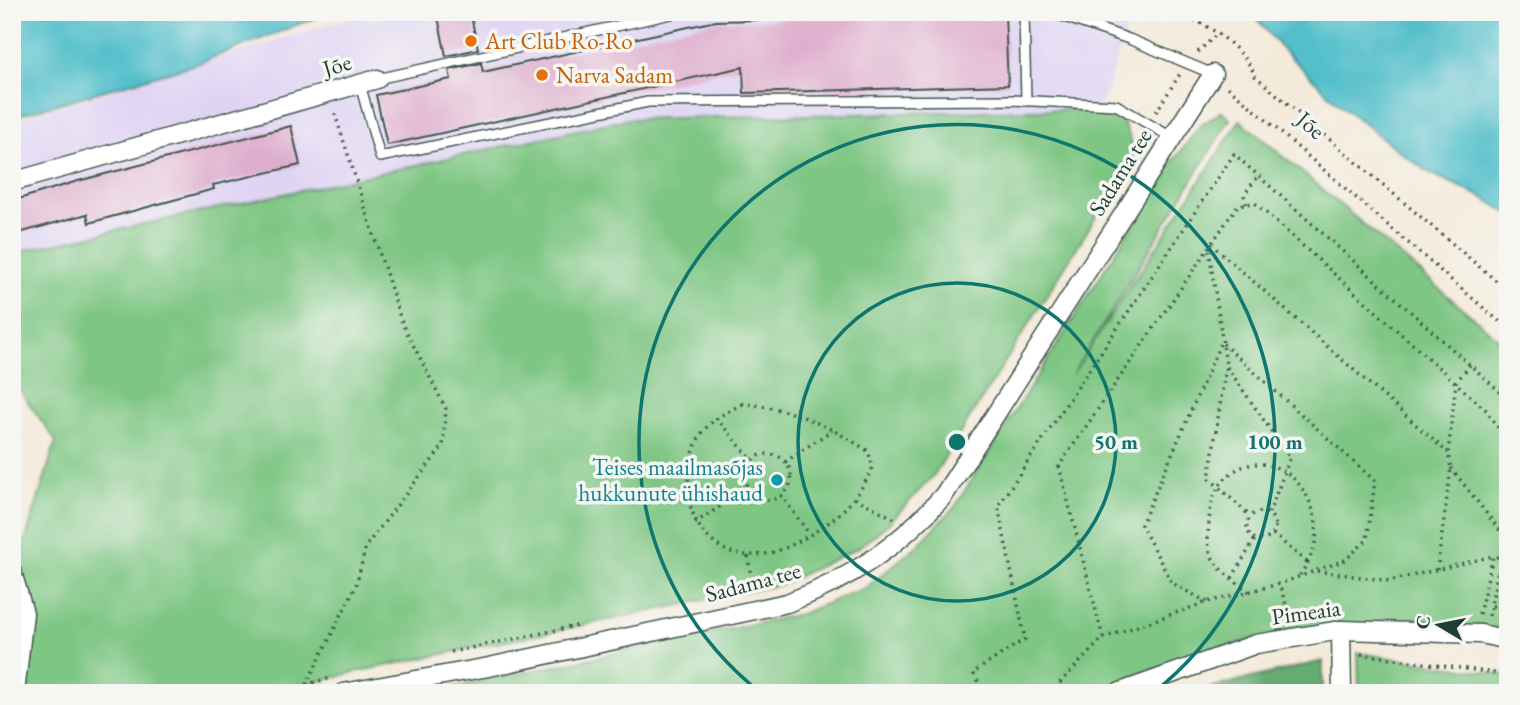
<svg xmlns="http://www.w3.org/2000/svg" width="1520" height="705" font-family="'EB Garamond',serif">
	<rect width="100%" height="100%" fill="#f6f6f2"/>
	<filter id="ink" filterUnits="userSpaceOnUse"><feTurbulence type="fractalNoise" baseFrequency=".0143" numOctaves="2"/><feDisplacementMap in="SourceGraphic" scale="14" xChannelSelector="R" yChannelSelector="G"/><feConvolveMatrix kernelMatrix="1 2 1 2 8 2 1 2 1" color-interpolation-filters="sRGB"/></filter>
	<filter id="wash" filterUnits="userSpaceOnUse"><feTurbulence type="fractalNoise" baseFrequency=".00686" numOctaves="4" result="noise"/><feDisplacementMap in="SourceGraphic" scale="28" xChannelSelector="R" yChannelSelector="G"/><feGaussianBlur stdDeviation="1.57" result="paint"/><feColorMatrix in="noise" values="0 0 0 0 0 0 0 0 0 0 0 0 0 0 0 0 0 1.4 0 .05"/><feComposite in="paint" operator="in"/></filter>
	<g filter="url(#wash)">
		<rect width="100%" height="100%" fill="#f4eada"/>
		<polygon fill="#e0d4f4" points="370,12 1132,12 1099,114 628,119 12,253 12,121"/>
		<g fill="#7ec683" stroke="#4e825c" stroke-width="2">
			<polygon points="1081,109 1122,119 1136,153 934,475 889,523 858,548 782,584 356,672 272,693 15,693 24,613 15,574 56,441 18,388 12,389 12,253 628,119"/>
			<polygon points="1222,111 1230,119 1072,375 1240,120 1508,347 1508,634 1253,639 1133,676 1105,693 427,693 801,614 867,587 918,545 954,508 1171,164 1200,126"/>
			<polygon points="1358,653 1508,675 1508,693 1359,693"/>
		</g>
		<polygon fill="#66ab71" stroke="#427452" stroke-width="2" points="1323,661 1323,693 1188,693"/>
		<g fill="#52bfcb" stroke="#387e80" stroke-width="2">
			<polygon points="12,12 331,12 196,64 12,117"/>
			<polygon points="1243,12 1508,12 1508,213 1482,197 1432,174 1405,156 1338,103 1279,46 1257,19"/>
		</g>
		<g id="blocks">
			<g fill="#dfaece">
				<polygon points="470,12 478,49 446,56 438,17"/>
				<polygon points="1005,14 1008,85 744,93 743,67 387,145 376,95 451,79 449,70 481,63 483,72 716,21"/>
				<polygon points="291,126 300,165 213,185 214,189 89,223 87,214 12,235 12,201 78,181"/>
			</g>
		</g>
	</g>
	<g filter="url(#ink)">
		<use href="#blocks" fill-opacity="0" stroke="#3f574d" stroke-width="2"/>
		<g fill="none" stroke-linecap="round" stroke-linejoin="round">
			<defs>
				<g id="service">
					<polyline points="1024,12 1026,101"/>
					<polyline points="1050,12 1129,39 1213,74"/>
					<polyline points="377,79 680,12"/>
					<polyline points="360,84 380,157 648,102 1012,100 1116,105 1171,137"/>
				</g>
				<g id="minor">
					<polyline points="12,182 377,79"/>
					<polyline points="12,572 24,613 15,693"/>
					<polyline points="1341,630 1342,693"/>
					<path d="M343 693 489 667 787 603C851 579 899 546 944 495L1213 74"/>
					<polyline points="1118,693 1256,644 1341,630 1481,634 1508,640"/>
				</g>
			</defs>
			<use href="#service" stroke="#3f574d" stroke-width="12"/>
			<use href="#minor" stroke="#3f574d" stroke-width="21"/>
			<g stroke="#3f574d" stroke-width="3.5" stroke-dasharray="2 5" stroke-linecap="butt">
				<path d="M1181 15C1209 24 1244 48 1255 76L1508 291"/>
				<polyline points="1198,52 1217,34"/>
				<polyline points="1228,87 1508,329"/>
				<polyline points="1156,112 1180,74"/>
				<polyline points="1246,204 1244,195 1258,176"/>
				<polyline points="1211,244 1448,453"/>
				<polyline points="1209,250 1226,365 1209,478 1250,516"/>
				<polyline points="1503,286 1508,264"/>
				<polyline points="1227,367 1290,458 1269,513"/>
				<path d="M742 404C787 406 830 426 868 451L873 467C859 497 841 516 813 533 794 545 773 556 749 555 710 555 686 517 688 483 690 468 692 449 700 436 710 420 725 413 742 404Z"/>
				<polyline points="716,418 752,460"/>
				<circle cx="768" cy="477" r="23"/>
				<polyline points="785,462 832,430"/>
				<polyline points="1451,468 1508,541"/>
				<polyline points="781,495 810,535"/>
				<polyline points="855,498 895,519"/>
				<circle cx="1261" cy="526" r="14"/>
				<polyline points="695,523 748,488"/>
				<polyline points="1273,534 1308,563"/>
				<polyline points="748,556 753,590"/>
				<polyline points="1437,570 1451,468 1448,453 1456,382 1470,365"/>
				<polyline points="1317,571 1390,581 1493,556"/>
				<polyline points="1232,578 1255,539"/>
				<path d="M1249 592C1236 581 1216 570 1211 554 1207 545 1208 531 1209 522 1212 453 1286 443 1311 505 1322 532 1315 553 1300 575"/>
				<polyline points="1207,602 1172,583 1141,525 1221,342 1375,481 1367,540 1345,560 1279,584"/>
				<polyline points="1492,606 1508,605"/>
				<polyline points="1479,614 1493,556 1508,560"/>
				<polyline points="1489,616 1498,570 1508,576"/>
				<polyline points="1103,638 1207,602 1279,584 1290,616"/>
				<polyline points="451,652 581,625"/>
				<polyline points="1361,654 1508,675"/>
				<polyline points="306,685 356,586 366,546 443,446 446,409 402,323 334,111"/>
				<polyline points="272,693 331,678"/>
				<polyline points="986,693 973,673 1025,639 998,506 1234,154 1508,399"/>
				<polyline points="1050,693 1103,638 1059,466 1238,205 1255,203 1486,410 1508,442"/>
				<polyline points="1090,693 1100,687"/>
			</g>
			<use href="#service" stroke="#fff" stroke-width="9"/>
			<use href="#minor" stroke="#fff" stroke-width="18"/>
		</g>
	</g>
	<g fill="none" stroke="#0f766e" stroke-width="3.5">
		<circle cx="957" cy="442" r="159"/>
		<path d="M761 693A318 318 0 1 1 1153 693"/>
	</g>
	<g fill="#e8710a" stroke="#f6f6f2" stroke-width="2.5">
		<circle cx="471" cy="41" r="7"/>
		<circle cx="542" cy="75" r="7"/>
	</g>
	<circle fill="#0f9aa8" stroke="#f6f6f2" stroke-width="2.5" cx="777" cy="480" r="7"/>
	<g text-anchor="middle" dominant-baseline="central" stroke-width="7" stroke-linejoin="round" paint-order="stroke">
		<g font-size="23" fill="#c56008" stroke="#f6f6f2" text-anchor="start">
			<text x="485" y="41">Art Club Ro-Ro</text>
			<text x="556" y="75">Narva Sadam</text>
		</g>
		<g font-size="23" fill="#1f3d34" stroke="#f6f6f2">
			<text transform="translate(337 65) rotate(-17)">Jõe</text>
			<text transform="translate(1311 125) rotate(41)">Jõe</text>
			<text transform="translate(1120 172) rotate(-58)">Sadama tee</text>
			<text transform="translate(753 582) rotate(-15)">Sadama tee</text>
			<text transform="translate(1306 612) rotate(-8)">Pimeaia</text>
		</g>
		<g font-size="23" fill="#0d838f" stroke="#f6f6f2" text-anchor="end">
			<text x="763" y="467">Teises maailmasõjas<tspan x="763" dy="26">hukkunute ühishaud</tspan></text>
		</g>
	</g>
	<circle cx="957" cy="442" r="10" fill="#0f766e" stroke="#f6f6f2" stroke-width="3.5"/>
	<g font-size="21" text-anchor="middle" font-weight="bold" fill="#0f766e" stroke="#f6f6f2" stroke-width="7" stroke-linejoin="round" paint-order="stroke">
		<text x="1116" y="449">50 m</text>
		<text x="1275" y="449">100 m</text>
	</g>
	<rect width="1520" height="705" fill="none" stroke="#f6f6f2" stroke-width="42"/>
	<g transform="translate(1439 625) rotate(280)" stroke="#f6f6f2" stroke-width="5" paint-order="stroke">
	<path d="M0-5L12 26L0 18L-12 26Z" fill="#1f3d34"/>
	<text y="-10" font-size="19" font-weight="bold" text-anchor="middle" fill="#1f3d34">С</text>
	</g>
</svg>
